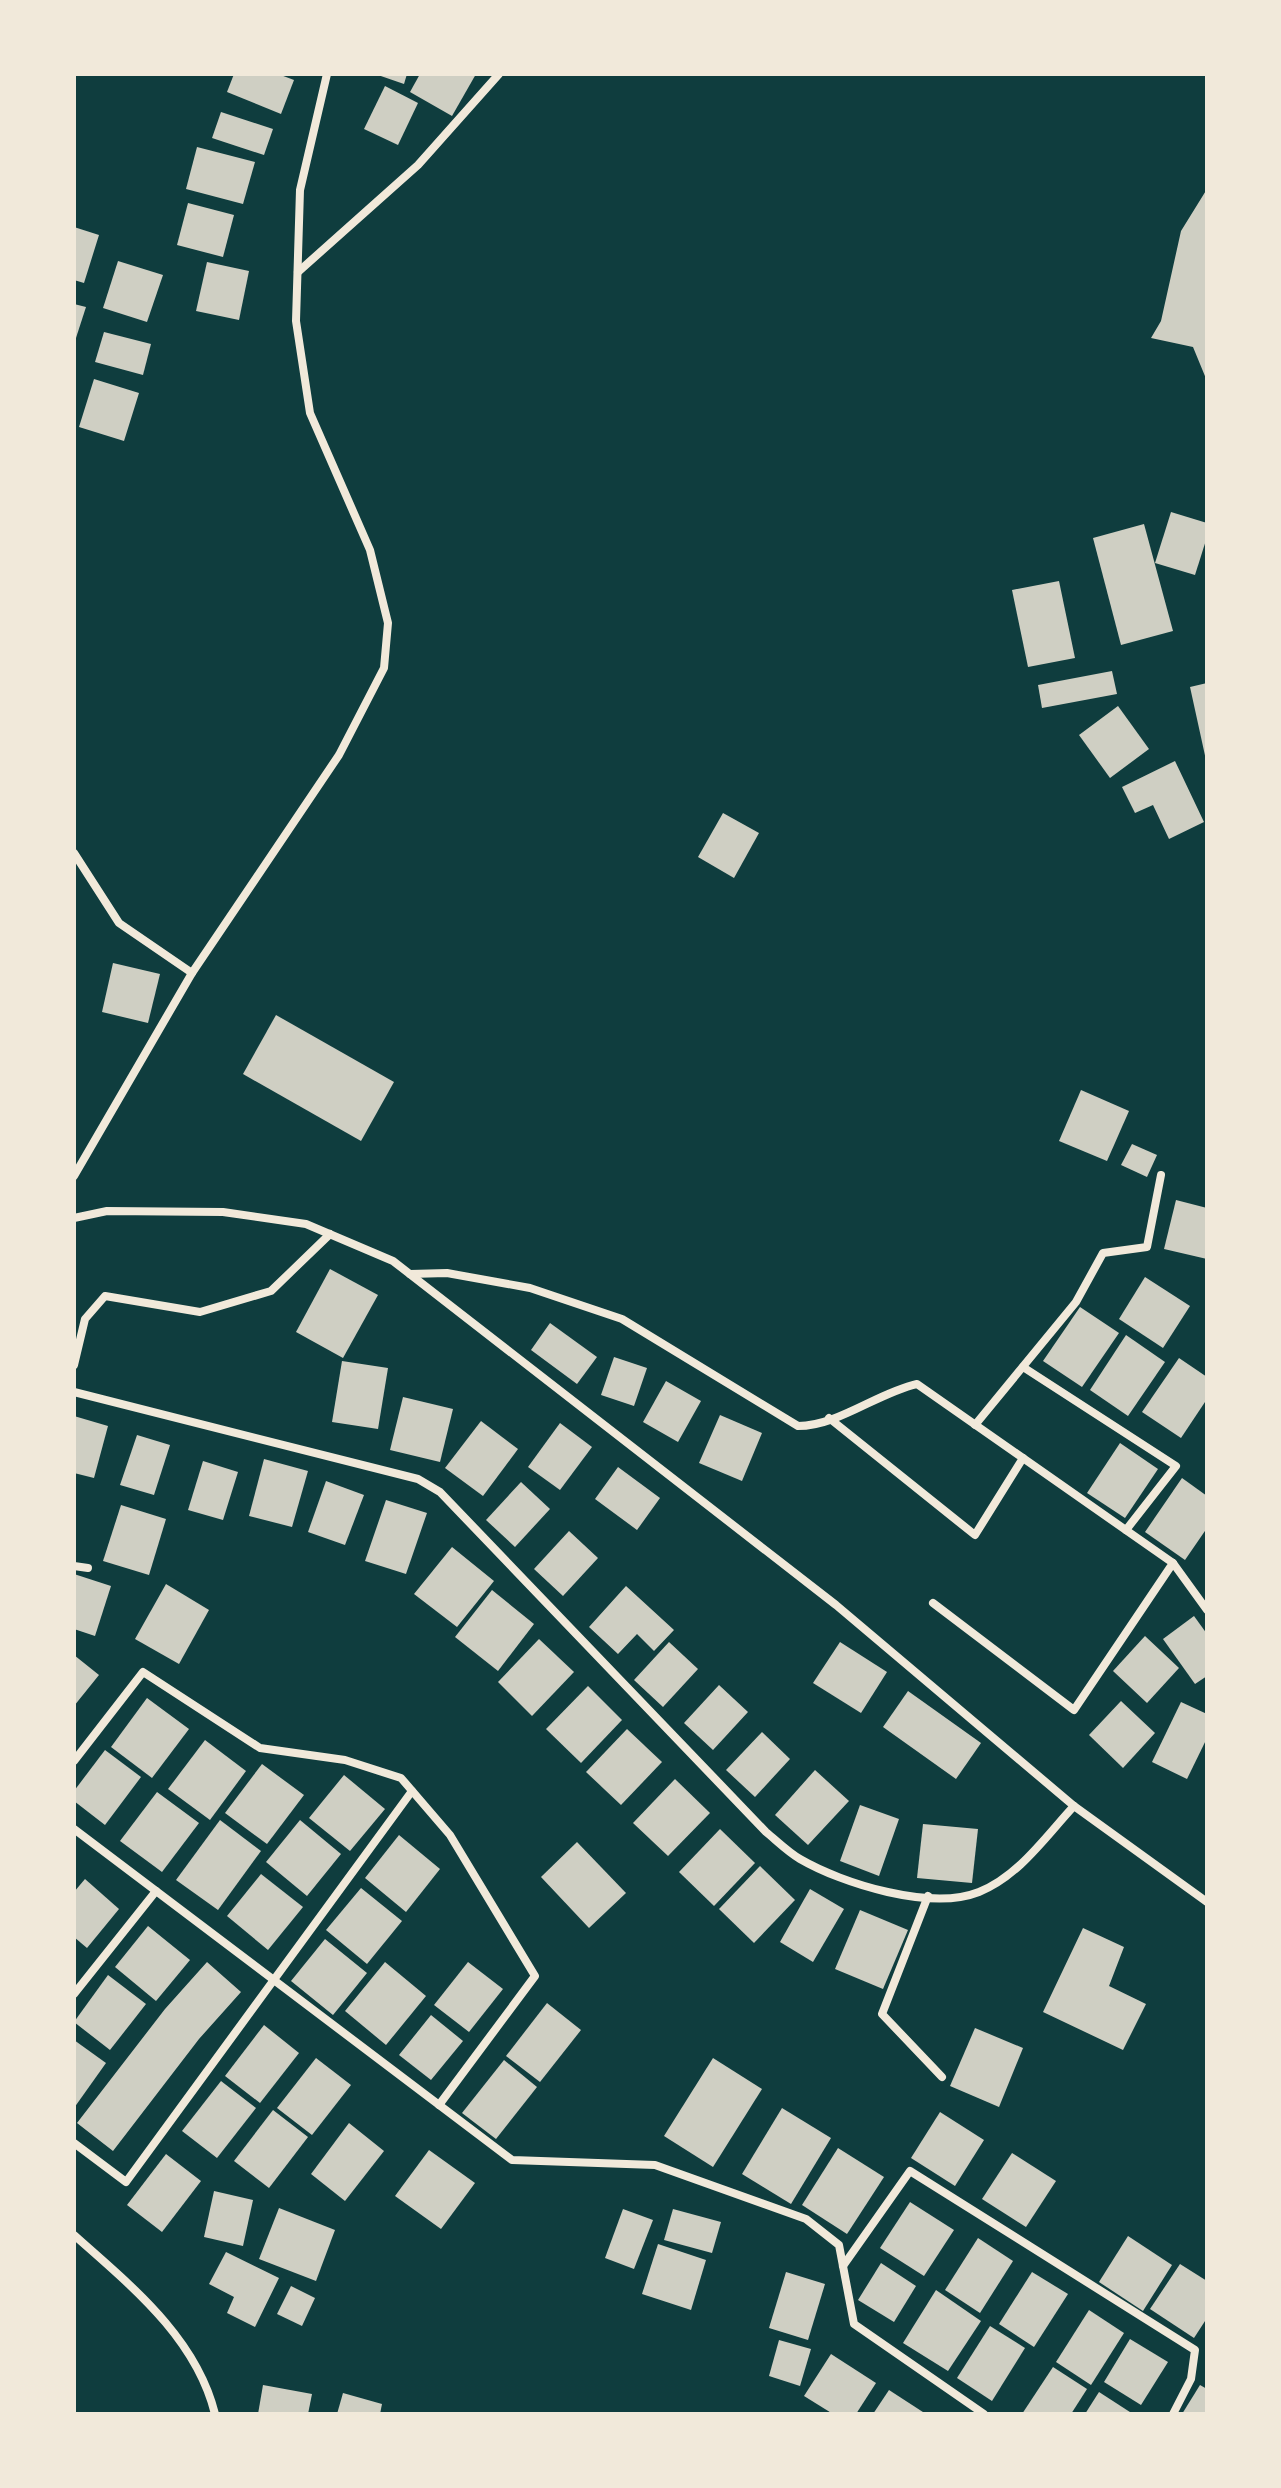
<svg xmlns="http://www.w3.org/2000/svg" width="1281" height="2488" font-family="Helvetica,sans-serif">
	<rect width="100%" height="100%" fill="#0f3d3e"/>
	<g fill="#cfcfc3">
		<polygon points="234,74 278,74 294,80 281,114 227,92"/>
		<polygon points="375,74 407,74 404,84"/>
		<polygon points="420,74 476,74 452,116 410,92"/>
		<polygon points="385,86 418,103 398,145 364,129"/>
		<polygon points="221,112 273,129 264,155 212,138"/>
		<polygon points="197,147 255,162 243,204 186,189"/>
		<polygon points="1207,189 1207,381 1193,347 1151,338 1161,321 1181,231"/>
		<polygon points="188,203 234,215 223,257 177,245"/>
		<polygon points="74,227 99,235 84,283 74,280"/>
		<polygon points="118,261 163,275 147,322 103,308"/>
		<polygon points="207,262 249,271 239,320 196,311"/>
		<polygon points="74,304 86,307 75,341 74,341"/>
		<polygon points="104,332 151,344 143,375 95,362"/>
		<polygon points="94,379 139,393 124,441 79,427"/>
		<polygon points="1171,512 1207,523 1207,537 1195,575 1155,563"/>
		<polygon points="1144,524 1173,631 1121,645 1093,538"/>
		<polygon points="1059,581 1075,658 1028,667 1012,590"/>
		<polygon points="1112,671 1117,694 1042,708 1038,685"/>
		<polygon points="1207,683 1207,760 1206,760 1190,687"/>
		<polygon points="1118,706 1149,749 1110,778 1079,735"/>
		<polygon points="1175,761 1204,822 1169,839 1153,805 1135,813 1122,787"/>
		<polygon points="723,813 759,833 734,878 698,857"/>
		<polygon points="113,963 160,974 148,1023 102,1012"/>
		<polygon points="276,1015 394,1082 361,1141 243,1074"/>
		<polygon points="1081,1090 1129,1111 1107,1161 1059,1141"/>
		<polygon points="1132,1144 1157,1155 1147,1177 1121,1165"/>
		<polygon points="1176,1200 1207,1208 1207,1259 1164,1249"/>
		<polygon points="330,1269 378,1295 343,1358 296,1332"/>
		<polygon points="1145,1277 1190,1306 1163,1348 1119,1319"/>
		<polygon points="1080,1307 1119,1333 1082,1387 1043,1361"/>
		<polygon points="550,1323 597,1357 577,1384 531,1350"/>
		<polygon points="1126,1335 1165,1362 1128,1416 1090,1390"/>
		<polygon points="614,1357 647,1368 634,1406 601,1395"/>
		<polygon points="1179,1358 1207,1377 1207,1399 1181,1438 1142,1412"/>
		<polygon points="342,1361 388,1368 378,1429 332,1422"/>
		<polygon points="666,1381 701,1401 678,1442 643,1422"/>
		<polygon points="403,1397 453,1409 440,1462 390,1450"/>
		<polygon points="720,1415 762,1433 742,1481 699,1463"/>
		<polygon points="74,1416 108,1426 94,1478 74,1473"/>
		<polygon points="481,1421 518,1449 483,1496 445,1468"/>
		<polygon points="560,1423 592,1447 560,1490 528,1467"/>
		<polygon points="137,1435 170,1445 154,1495 120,1485"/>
		<polygon points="1120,1443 1158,1469 1125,1518 1087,1493"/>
		<polygon points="264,1459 308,1471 292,1527 249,1516"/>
		<polygon points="203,1461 238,1472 223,1520 188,1510"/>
		<polygon points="618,1467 660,1498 637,1530 595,1499"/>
		<polygon points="1182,1478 1207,1496 1207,1528 1185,1560 1145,1532"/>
		<polygon points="326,1481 364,1495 345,1545 308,1532"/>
		<polygon points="521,1482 550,1509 515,1547 486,1520"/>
		<polygon points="386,1500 427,1513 406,1574 365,1561"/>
		<polygon points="121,1505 166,1519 149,1575 103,1561"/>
		<polygon points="569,1531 598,1558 563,1596 534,1569"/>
		<polygon points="452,1547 494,1581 457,1627 414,1594"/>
		<polygon points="74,1574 111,1586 95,1636 74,1629"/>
		<polygon points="166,1584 209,1610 179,1664 135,1639"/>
		<polygon points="626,1586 674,1630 654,1651 637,1634 618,1654 589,1627"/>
		<polygon points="492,1590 534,1624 498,1671 455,1637"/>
		<polygon points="1194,1616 1207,1634 1207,1676 1195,1684 1163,1639"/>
		<polygon points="1145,1636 1179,1668 1147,1703 1113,1671"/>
		<polygon points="539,1639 574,1672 532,1716 498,1682"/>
		<polygon points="669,1642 698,1669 663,1707 634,1680"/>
		<polygon points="840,1642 887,1672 861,1713 813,1683"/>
		<polygon points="74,1655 99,1675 74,1706"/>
		<polygon points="719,1685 748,1712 713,1750 684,1723"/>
		<polygon points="588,1686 622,1720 581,1763 546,1729"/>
		<polygon points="908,1691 981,1743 956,1779 883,1727"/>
		<polygon points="147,1698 189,1729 152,1778 111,1747"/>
		<polygon points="1121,1701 1155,1733 1123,1768 1089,1735"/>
		<polygon points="1181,1702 1207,1714 1207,1738 1187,1779 1152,1762"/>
		<polygon points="627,1729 662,1762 621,1805 586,1772"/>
		<polygon points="762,1732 790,1759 755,1797 726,1770"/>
		<polygon points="205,1740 246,1771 210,1820 168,1789"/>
		<polygon points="105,1750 141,1777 105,1825 74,1801 74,1791"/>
		<polygon points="262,1764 304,1795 267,1844 225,1813"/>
		<polygon points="815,1770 849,1801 808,1845 775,1815"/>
		<polygon points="344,1775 385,1809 350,1851 309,1818"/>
		<polygon points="675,1779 710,1813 668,1856 633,1823"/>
		<polygon points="157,1792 199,1823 162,1872 120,1841"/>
		<polygon points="860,1805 899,1819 879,1876 840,1861"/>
		<polygon points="220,1820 261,1851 218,1910 176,1880"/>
		<polygon points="300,1820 341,1854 307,1896 266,1862"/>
		<polygon points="923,1824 978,1829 972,1883 917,1878"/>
		<polygon points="720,1829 755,1863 714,1906 679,1872"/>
		<polygon points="399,1835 440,1869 406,1912 365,1878"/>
		<polygon points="577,1842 626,1893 589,1928 541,1877"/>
		<polygon points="760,1866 795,1900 754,1943 719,1909"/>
		<polygon points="261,1874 303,1907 268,1950 227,1916"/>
		<polygon points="85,1879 119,1909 87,1948 74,1937 74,1892"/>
		<polygon points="361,1888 402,1921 367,1964 326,1930"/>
		<polygon points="810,1889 844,1909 813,1962 780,1942"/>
		<polygon points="860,1910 908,1930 883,1989 835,1969"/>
		<polygon points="148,1926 190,1960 156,2001 115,1967"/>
		<polygon points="1083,1928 1124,1947 1109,1986 1146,2004 1123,2050 1043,2012"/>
		<polygon points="325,1939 367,1973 333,2015 291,1981"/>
		<polygon points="207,1962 241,1992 199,2039 113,2151 77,2123 165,2009"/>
		<polygon points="385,1962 426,1996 386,2045 345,2011"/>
		<polygon points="468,1962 503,1989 469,2032 434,2005"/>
		<polygon points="108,1975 146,2004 110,2050 74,2022"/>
		<polygon points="547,2003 581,2030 540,2082 506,2056"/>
		<polygon points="431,2015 463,2041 431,2080 399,2055"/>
		<polygon points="264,2025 299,2053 260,2103 225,2076"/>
		<polygon points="975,2028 1023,2048 999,2107 950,2086"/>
		<polygon points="74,2040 106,2063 74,2108"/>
		<polygon points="316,2058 351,2085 312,2135 277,2108"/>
		<polygon points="713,2058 762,2089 713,2167 664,2136"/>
		<polygon points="504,2060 537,2087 496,2139 462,2113"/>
		<polygon points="221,2081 256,2108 217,2158 182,2131"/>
		<polygon points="782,2108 831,2138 791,2204 742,2174"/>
		<polygon points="273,2110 308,2137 269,2188 234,2161"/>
		<polygon points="940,2112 984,2140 955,2186 911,2158"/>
		<polygon points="349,2123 384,2151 345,2201 311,2174"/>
		<polygon points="838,2148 884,2177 847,2234 802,2205"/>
		<polygon points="429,2150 475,2183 441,2229 395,2196"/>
		<polygon points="1012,2153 1056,2181 1026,2227 982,2199"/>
		<polygon points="166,2154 201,2181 162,2232 127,2205"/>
		<polygon points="214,2191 253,2200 243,2246 204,2237"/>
		<polygon points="910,2202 954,2230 924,2276 880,2248"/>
		<polygon points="279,2208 335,2230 316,2281 259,2259"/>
		<polygon points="623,2209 653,2220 634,2269 605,2258"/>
		<polygon points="673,2209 721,2222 712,2253 664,2240"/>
		<polygon points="1128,2236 1172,2265 1143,2311 1099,2282"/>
		<polygon points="978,2238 1013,2261 980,2313 945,2290"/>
		<polygon points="658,2244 706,2260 691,2310 642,2294"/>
		<polygon points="226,2252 279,2278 255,2327 227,2313 234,2297 209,2284"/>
		<polygon points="881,2263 916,2286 894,2322 858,2300"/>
		<polygon points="1180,2264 1207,2281 1207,2318 1194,2338 1150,2309"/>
		<polygon points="786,2272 825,2284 808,2340 769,2328"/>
		<polygon points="1032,2272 1068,2294 1034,2347 999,2324"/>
		<polygon points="291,2286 315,2298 302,2326 277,2314"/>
		<polygon points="936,2290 981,2321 948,2371 903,2343"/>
		<polygon points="1089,2310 1124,2333 1091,2385 1056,2362"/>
		<polygon points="990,2326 1025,2348 992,2401 957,2378"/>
		<polygon points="1130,2339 1168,2362 1141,2405 1104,2382"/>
		<polygon points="779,2340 811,2349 800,2386 769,2376"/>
		<polygon points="831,2354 876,2383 856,2414 833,2414 804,2396"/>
		<polygon points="1053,2367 1087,2389 1071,2414 1022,2414"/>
		<polygon points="263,2385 312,2394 308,2414 258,2414"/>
		<polygon points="1200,2385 1207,2389 1207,2414 1182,2414"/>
		<polygon points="889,2390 926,2414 873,2414"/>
		<polygon points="1099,2392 1133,2414 1085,2414"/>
		<polygon points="343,2393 382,2404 380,2414 337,2414"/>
	</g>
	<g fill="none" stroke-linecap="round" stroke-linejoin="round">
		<g stroke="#f1e9da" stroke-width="8">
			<polyline points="298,272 418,165 499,74"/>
			<polyline points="74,853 119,923 192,973"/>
			<polyline points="74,1176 192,973 339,755 384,668 388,623 370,550 310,413 296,321 300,190 327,74"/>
			<polyline points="74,1218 107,1211 223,1212 306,1224 393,1261 836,1605 1074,1806 1207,1902"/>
			<path d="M410 1274 447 1273 530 1288 622 1319 798 1426C838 1426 877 1393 917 1384L1173 1563 1074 1710 933 1603"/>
			<polyline points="74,1365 85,1319 105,1296 200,1312 271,1291 330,1234"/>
			<polyline points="1023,1367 1176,1466 1126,1530"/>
			<path d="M74 1392 418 1479 440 1492 766 1832C777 1841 788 1852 800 1859 843 1884 931 1911 979 1892 1019 1876 1046 1836 1074 1806"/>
			<polyline points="829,1418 975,1535 1023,1458"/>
			<polyline points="975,1425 1076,1302 1103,1253 1147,1247 1161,1175"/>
			<polyline points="1173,1563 1207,1610"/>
			<polyline points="74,1566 88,1568"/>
			<polyline points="74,1761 143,1672 260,1748 345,1760 401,1778 450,1835 535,1976 439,2105"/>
			<polyline points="74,1829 512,2160 655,2165 806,2219 839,2245 854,2324 984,2414"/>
			<polyline points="928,1896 882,2014 942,2077"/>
			<polyline points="74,1994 156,1891"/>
			<polyline points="74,2143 126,2182 412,1791"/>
			<path d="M74 2235C130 2285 196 2337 215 2414"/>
			<polyline points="843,2266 910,2171 1195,2350 1191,2379 1173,2414"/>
		</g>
	</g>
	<rect width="1281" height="2488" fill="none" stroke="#f1e9da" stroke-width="152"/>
</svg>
